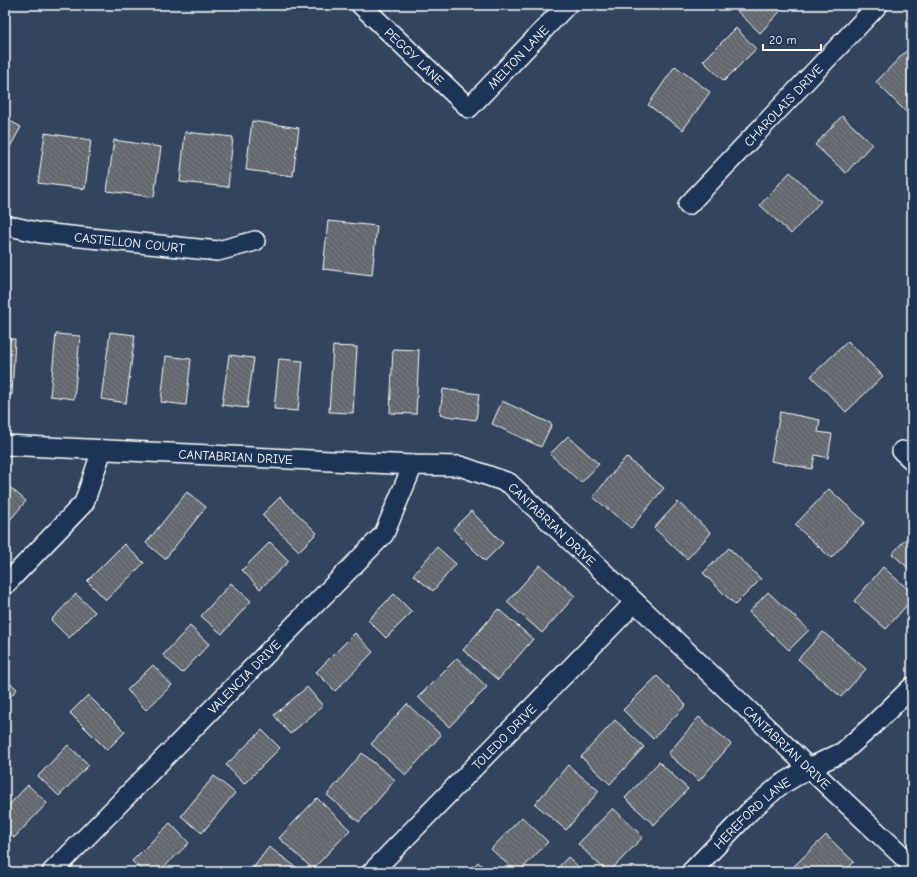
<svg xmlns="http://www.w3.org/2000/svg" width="917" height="877" font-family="'Comic Neue',sans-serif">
	<defs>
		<pattern id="building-back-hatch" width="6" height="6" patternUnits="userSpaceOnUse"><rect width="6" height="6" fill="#62686d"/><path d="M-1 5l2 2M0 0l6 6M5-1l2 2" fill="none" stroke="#7a7f83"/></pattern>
	</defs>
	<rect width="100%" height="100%" fill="#32445e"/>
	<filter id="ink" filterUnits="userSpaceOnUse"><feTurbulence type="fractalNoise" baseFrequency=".025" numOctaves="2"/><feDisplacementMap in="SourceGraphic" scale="8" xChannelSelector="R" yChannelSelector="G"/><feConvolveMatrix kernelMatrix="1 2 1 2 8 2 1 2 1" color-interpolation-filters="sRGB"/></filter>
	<g filter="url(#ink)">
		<g fill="url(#building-back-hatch)" stroke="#fff">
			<polygon points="741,5 786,5 760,33 736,10"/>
			<polygon points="736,28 756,49 724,81 703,61"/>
			<polygon points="906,51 912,56 912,106 906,112 876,82"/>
			<polygon points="675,66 710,92 683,130 648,105"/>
			<polygon points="842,116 872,144 846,173 815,145"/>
			<polygon points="5,118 21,127 5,156"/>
			<polygon points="252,121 299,128 293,176 246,170"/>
			<polygon points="185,132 233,137 228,187 180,182"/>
			<polygon points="45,133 91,140 85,189 38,183"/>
			<polygon points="114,140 161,147 154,197 107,191"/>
			<polygon points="790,172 821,201 791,234 760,205"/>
			<polygon points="328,221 377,226 372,275 323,269"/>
			<polygon points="110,332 135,335 126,403 101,399"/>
			<polygon points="56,334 80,336 74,399 50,396"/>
			<polygon points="5,339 15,339 12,395 5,394"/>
			<polygon points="848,341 883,376 846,412 811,376"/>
			<polygon points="333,346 357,347 353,413 329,412"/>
			<polygon points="393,349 419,350 416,414 390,413"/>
			<polygon points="229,355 254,358 247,408 222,405"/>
			<polygon points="166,356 191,359 186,405 161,402"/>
			<polygon points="279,359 303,361 298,411 274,409"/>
			<polygon points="443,389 479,394 476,420 440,415"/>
			<polygon points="502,401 552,424 541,447 492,424"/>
			<polygon points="780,412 820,420 818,432 832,434 828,458 815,455 812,469 771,461"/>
			<polygon points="568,436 599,464 581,483 550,454"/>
			<polygon points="626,457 664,488 631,528 593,497"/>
			<polygon points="6,484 26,501 5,526 5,485"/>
			<polygon points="829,489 865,522 831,558 795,525"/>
			<polygon points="187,492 206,507 165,559 146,543"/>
			<polygon points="280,497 317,533 299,551 262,515"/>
			<polygon points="678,502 711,533 687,559 654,528"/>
			<polygon points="471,511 503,543 485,561 453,529"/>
			<polygon points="912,532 912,571 892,554"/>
			<polygon points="270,542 289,561 260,589 242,570"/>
			<polygon points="124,544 144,563 106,600 87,581"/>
			<polygon points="437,547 456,564 433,591 413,575"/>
			<polygon points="729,548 761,579 735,605 703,573"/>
			<polygon points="540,565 575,596 542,633 507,602"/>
			<polygon points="883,567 912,593 912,599 886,629 854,601"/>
			<polygon points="231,583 251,601 222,634 201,616"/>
			<polygon points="768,592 809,630 789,650 749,612"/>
			<polygon points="76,594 95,612 69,638 51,620"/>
			<polygon points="394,594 412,612 386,638 368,620"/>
			<polygon points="498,609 533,639 498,680 463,650"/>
			<polygon points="190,626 209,644 182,673 163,655"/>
			<polygon points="823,632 866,669 841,697 798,659"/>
			<polygon points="355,633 373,652 335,691 316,672"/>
			<polygon points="457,658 487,687 449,727 418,697"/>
			<polygon points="153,665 172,685 146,710 127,690"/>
			<polygon points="657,676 686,705 653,739 623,710"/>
			<polygon points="5,679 17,689 5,703"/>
			<polygon points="307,687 323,706 290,734 274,715"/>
			<polygon points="88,695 125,732 107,750 70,713"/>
			<polygon points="407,704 441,735 406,775 371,744"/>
			<polygon points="699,717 731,744 699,781 668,754"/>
			<polygon points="615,720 644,747 610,784 581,757"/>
			<polygon points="262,730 280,748 244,784 226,765"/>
			<polygon points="68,745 89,765 59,796 38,776"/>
			<polygon points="362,753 395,780 359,822 327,795"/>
			<polygon points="659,762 688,789 654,825 625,798"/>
			<polygon points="568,765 599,791 566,830 535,804"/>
			<polygon points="214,776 235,793 202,833 181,816"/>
			<polygon points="28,785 47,803 14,838 5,829 5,809"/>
			<polygon points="317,798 350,830 313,869 279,838"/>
			<polygon points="613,808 643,837 609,872 607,872 578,844"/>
			<polygon points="522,817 548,842 519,872 516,872 491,849"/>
			<polygon points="170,823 189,843 159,872 143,872 132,861"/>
			<polygon points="826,835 854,862 844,872 795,872 791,869"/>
			<polygon points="269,847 303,872 250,872"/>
			<polygon points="568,857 584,872 554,872"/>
			<polygon points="478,862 489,872 468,872"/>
		</g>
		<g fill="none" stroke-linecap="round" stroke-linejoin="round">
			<defs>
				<g id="minor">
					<path id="s1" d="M361 5 469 108 567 5"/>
					<path id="s2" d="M688 205 878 5"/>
					<path id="s3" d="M5 225 41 233 218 251 255 241"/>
					<path id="s4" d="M5 445 413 465 460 466 509 483 635 602 809 768 912 865"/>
					<polyline points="902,451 912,460"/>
					<polyline points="5,585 84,503 102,450"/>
					<path id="s5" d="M52 872 384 534 413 465"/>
					<path id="s6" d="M372 872 635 602"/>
					<path id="s7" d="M691 872 749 812 779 786 809 768 843 752 872 726 912 687"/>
				</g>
			</defs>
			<use href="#minor" stroke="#fff" stroke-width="22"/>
			<use href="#minor" stroke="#1d3557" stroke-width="19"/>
		</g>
	</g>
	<g text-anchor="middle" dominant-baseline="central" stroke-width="3" stroke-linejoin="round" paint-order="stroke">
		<g font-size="13" fill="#fff" stroke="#1d3557">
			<text stroke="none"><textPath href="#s1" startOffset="74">PEGGY LANE</textPath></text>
			<text stroke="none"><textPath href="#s1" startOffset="220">MELTON LANE</textPath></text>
			<text stroke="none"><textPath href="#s2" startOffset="138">CHAROLAIS DRIVE</textPath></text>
			<text stroke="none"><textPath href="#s3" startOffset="126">CASTELLON COURT</textPath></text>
			<text stroke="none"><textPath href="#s4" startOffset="231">CANTABRIAN DRIVE</textPath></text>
			<text stroke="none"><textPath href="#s4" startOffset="567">CANTABRIAN DRIVE</textPath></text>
			<text stroke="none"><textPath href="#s5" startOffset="274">VALENCIA DRIVE</textPath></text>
			<text stroke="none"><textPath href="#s6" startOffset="189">TOLEDO DRIVE</textPath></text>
			<text stroke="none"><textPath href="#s4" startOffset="891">CANTABRIAN DRIVE</textPath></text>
			<text stroke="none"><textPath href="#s7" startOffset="85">HEREFORD LANE</textPath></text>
		</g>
	</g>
	<rect width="917" height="877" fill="none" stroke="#1d3557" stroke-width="20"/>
	<rect x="10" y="10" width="897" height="857" fill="none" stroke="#fff" stroke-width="1.5" filter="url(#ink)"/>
	<path d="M763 44v6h58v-6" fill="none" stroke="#ffffff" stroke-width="2"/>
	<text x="769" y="44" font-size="12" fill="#ffffff" stroke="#1d3557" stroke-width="3" paint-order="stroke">20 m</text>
</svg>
